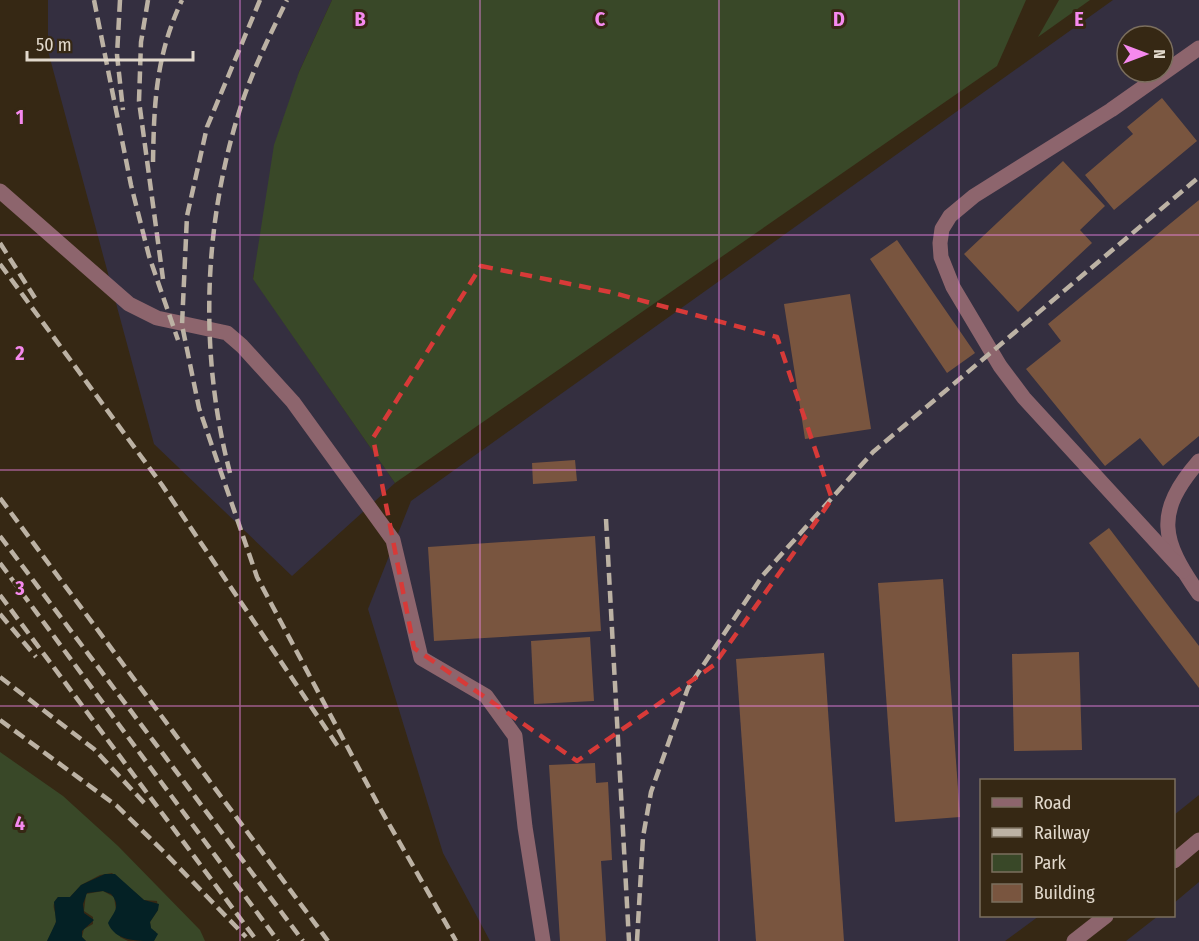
<svg xmlns="http://www.w3.org/2000/svg" width="1199" height="941" font-family="'Fira Sans Condensed',sans-serif">
	<rect width="100%" height="100%" fill="#362814"/>
	<g fill="#342f40" fill-rule="evenodd">
		<polygon points="48,0 332,0 299,72 253,278 395,483 292,576 154,444 48,51"/>
		<path d="M1113 0H1199V795L1174 815V780H982V916H1039L1005 941H490L443 853 368 609 411 501ZM1127 36H1163V72H1127Z"/>
		<polygon points="1199,882 1199,941 1126,941 1158,916 1174,916 1174,903"/>
	</g>
	<g fill="#394828">
		<polygon points="332,0 1026,0 997,66 395,483 253,279 274,145 299,72"/>
		<polygon points="1059,0 1090,0 1038,37"/>
		<path d="M0 752 63 796 118 846 200 930 205 941H154L156 932 151 929 150 922 158 910 157 901 144 900 112 873 100 875 81 885 70 897H58C49 907 57 910 56 921 55 928 50 935 47 941H0Z"/>
		<polygon points="103,891 114,897 116,910 114,916 120,937 128,941 86,941 82,937 84,929 93,924 93,917 84,911 86,894"/>
	</g>
	<path fill="#042125" d="M105 874H115L144 900 159 904 158 910 150 922 151 928 158 934 154 941C136 941 115 941 108 923 113 913 122 907 111 894L103 891 87 893 83 904 84 913 94 920 82 931V937L86 941H47L56 922 54 902 58 897H70L81 885Z"/>
	<g fill="#79553f">
		<polygon points="1162,98 1197,141 1114,210 1085,175 1133,134 1127,127"/>
		<polygon points="1063,161 1105,206 1080,230 1092,243 1018,312 964,254"/>
		<polygon points="1199,200 1199,436 1163,466 1140,438 1105,466 1026,369 1061,341 1048,324"/>
		<polygon points="897,240 975,353 947,373 870,259"/>
		<polygon points="850,294 871,429 805,439 784,304"/>
		<polygon points="575,460 577,481 533,484 532,463"/>
		<polygon points="1109,528 1199,646 1199,688 1089,543"/>
		<polygon points="595,536 601,631 434,641 428,547"/>
		<polygon points="943,579 960,817 895,822 878,583"/>
		<polygon points="590,637 594,701 534,704 531,641"/>
		<polygon points="1079,652 1082,750 1014,751 1012,654"/>
		<polygon points="824,653 844,941 756,941 736,659"/>
		<polygon points="595,763 596,783 608,782 612,860 601,861 606,941 560,941 549,765"/>
	</g>
	<g fill="none" stroke-linecap="round" stroke-linejoin="round">
		<g stroke="#8d656d" stroke-width="15">
			<polyline points="0,191 129,304 157,318 227,333 242,346 293,402 393,540 421,658 486,696 515,736 525,827 543,941"/>
			<path d="M1199 461C1154 513 1161 540 1199 594"/>
			<polyline points="1183,571 1024,398 1000,366 953,287 941,257 940,243 942,229 950,216 974,196 1111,110 1199,48"/>
			<polyline points="1174,861 1199,840"/>
			<polyline points="1074,941 1106,916"/>
		</g>
		<g stroke="#bcb2a4" stroke-width="4.5" stroke-dasharray="12 6" stroke-linecap="butt">
			<polyline points="94,0 131,185 149,256 178,340"/>
			<polyline points="120,0 117,55 123,110"/>
			<polyline points="148,0 141,42 139,101 163,279"/>
			<polyline points="260,0 207,127 187,216 182,325 199,408 257,577 381,810 456,941"/>
			<path d="M153 162C154 102 156 55 182 0"/>
			<polyline points="0,243 35,298"/>
			<polyline points="0,264 162,485 339,748"/>
			<path d="M230 473C199 355 203 225 240 109 252 71 270 35 287 0"/>
			<polyline points="0,498 328,941"/>
			<polyline points="606,519 629,941"/>
			<polyline points="0,536 303,941"/>
			<polyline points="0,563 278,941"/>
			<polyline points="0,595 257,941"/>
			<polyline points="0,614 36,657"/>
			<polyline points="0,677 94,749 148,807"/>
			<polyline points="0,720 117,806 163,851 246,937"/>
			<polyline points="637,941 643,837 651,792 688,688 763,575 873,452 1199,177"/>
		</g>
	</g>
	<path fill="none" stroke="#d73a38" stroke-width="4.5" stroke-dasharray="12 8" stroke-linejoin="round" d="M481 266 610 292 777 337 832 499 714 665 577 761 414 648 373 438Z"/>
	<path fill="none" stroke="#f689ee" stroke-width="1.5" stroke-opacity="0.55" d="M240 0V941M480 0V941M719 0V941M959 0V941M0 235H1199M0 470H1199M0 706H1199"/>
	<g font-size="20" text-anchor="middle" font-weight="bold" fill="#f689ee" stroke="#362814" stroke-width="6" stroke-linejoin="round" paint-order="stroke">
		<text x="360" y="26">B</text>
		<text x="600" y="26">C</text>
		<text x="839" y="26">D</text>
		<text x="1079" y="26">E</text>
		<text x="20" y="124">1</text>
		<text x="20" y="360">2</text>
		<text x="20" y="595">3</text>
		<text x="20" y="830">4</text>
	</g>
	<rect x="980" y="779" width="195" height="138" fill="#362814" stroke="#7b6f5e" stroke-width="1.5"/>
	<rect x="992" y="798" width="30" height="9" fill="#8d656d" stroke="#7b6f5e" stroke-width="1.5"/>
	<text x="1034" y="809" font-size="18" fill="#e2d9cc">Road</text>
	<rect x="992" y="828" width="30" height="9" fill="#bcb2a4" stroke="#7b6f5e" stroke-width="1.5"/>
	<text x="1034" y="839" font-size="18" fill="#e2d9cc">Railway</text>
	<rect x="992" y="854" width="30" height="18" fill="#394828" stroke="#7b6f5e" stroke-width="1.5"/>
	<text x="1034" y="869" font-size="18" fill="#e2d9cc">Park</text>
	<rect x="992" y="884" width="30" height="18" fill="#79553f" stroke="#7b6f5e" stroke-width="1.5"/>
	<text x="1034" y="899" font-size="18" fill="#e2d9cc">Building</text>
	<g transform="translate(1145 54) rotate(90)"><circle r="28" fill="#362814" stroke="#7b6f5e" stroke-width="1.5"/>
	<path d="M0-4.5L10 22L0 15L-10 22Z" fill="#f689ee"/>
	<text y="-9" font-size="16" font-weight="bold" text-anchor="middle" fill="#e2d9cc">N</text>
	</g>
	<path d="M27 51v9h166v-9" fill="none" stroke="#e2d9cc" stroke-width="3"/>
	<text x="36" y="51" font-size="18" fill="#e2d9cc" stroke="#362814" stroke-width="4.5" paint-order="stroke">50 m</text>
</svg>
